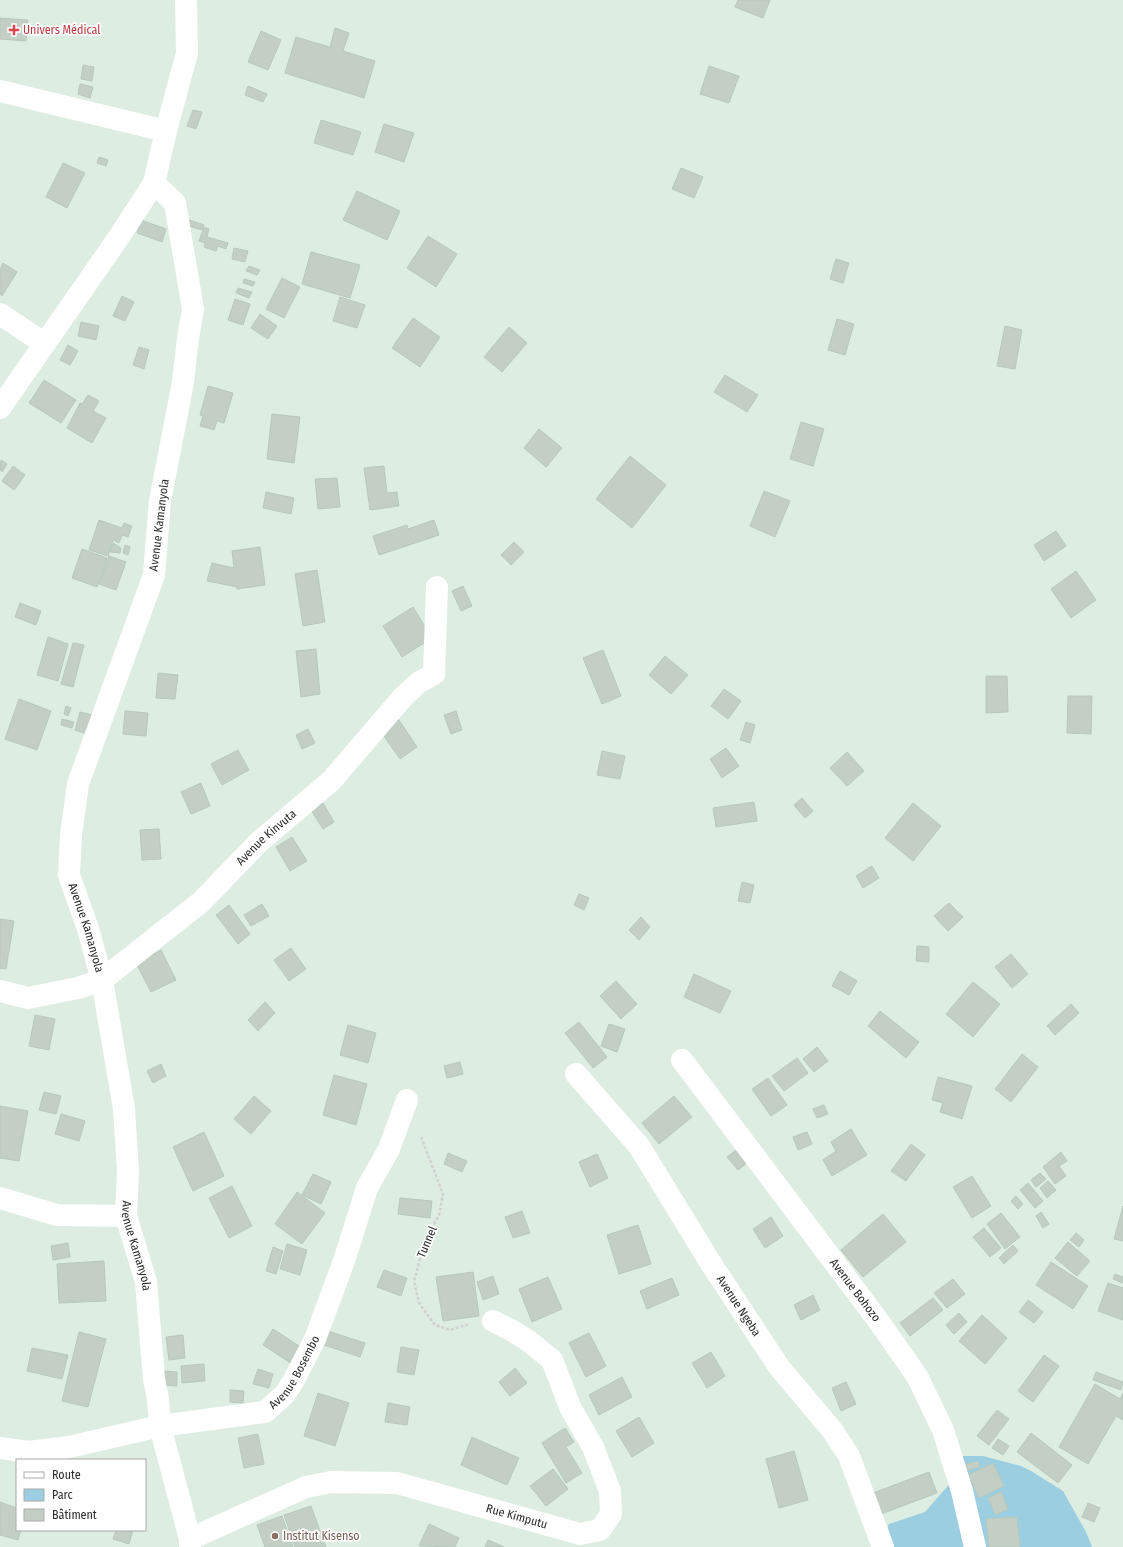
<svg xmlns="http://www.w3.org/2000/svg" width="1123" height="1547" font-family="'Fira Sans Condensed',sans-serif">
	<rect width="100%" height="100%" fill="#deede1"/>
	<polygon fill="#9ccee2" points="963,1456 983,1456 1021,1466 1031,1471 1063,1491 1086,1532 1092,1547 881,1547 889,1524 925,1512 953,1480"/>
	<g fill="#c3cfc5" stroke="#b7c8bc">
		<polygon points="738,0 770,0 763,18 735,7"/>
		<polygon points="0,18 28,20 26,41 0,39"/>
		<polygon points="335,28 349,33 343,51 375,61 364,98 285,73 296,37 330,47"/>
		<polygon points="261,31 281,40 268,70 248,62"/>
		<polygon points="83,65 94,67 92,81 81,79"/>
		<polygon points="709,66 739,76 729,103 700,94"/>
		<polygon points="80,84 93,87 90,98 78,94"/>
		<polygon points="248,86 267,94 263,102 245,95"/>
		<polygon points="193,110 202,112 196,129 187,126"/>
		<polygon points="321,120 361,132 353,155 314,143"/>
		<polygon points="384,124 414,133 404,162 375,152"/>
		<polygon points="99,157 108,160 106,166 97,163"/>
		<polygon points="63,163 85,173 67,208 46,197"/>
		<polygon points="681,168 703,177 694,198 672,189"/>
		<polygon points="357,191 400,211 387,240 343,220"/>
		<polygon points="141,220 166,229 162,242 137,233"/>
		<polygon points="189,220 204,225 203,227 209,229 207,237 228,243 226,249 218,246 216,251 204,247 205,243 199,241 203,230 188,226"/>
		<polygon points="428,236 457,254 436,287 407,268"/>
		<polygon points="234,248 248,251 245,262 232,259"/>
		<polygon points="311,252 360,265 350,298 302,284"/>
		<polygon points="836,259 849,263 843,283 830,279"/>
		<polygon points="3,263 17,272 2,296 0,294 0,269"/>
		<polygon points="249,266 260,270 257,275 246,271"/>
		<polygon points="282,278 300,287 284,318 266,309"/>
		<polygon points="244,279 255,282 253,286 243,283"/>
		<polygon points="238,288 252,292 249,298 236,293"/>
		<polygon points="122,296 134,302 125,321 113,316"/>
		<polygon points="340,297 365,305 357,328 333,321"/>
		<polygon points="235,299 250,304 243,325 228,320"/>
		<polygon points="260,314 277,326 268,339 251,328"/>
		<polygon points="413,318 440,337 420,367 392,348"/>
		<polygon points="837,319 854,324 845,355 828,350"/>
		<polygon points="81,322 99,326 96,340 78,336"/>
		<polygon points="1005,326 1022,330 1015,369 997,366"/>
		<polygon points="509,327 527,343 502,372 484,357"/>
		<polygon points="68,345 78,351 70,365 60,360"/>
		<polygon points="139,347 149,350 144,369 133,365"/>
		<polygon points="725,375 758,395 747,412 714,392"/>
		<polygon points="44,380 76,400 61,423 29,403"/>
		<polygon points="208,386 233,393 224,423 217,421 214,430 200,426 203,416 200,415"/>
		<polygon points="88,395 99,401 93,411 106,418 92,443 67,428 80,403 82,404"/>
		<polygon points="272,414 300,417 294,463 267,459"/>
		<polygon points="801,422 824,429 813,466 790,459"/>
		<polygon points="539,429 562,448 546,467 524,448"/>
		<polygon points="630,456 666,485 632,528 596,499"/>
		<polygon points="1,460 7,464 2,472 0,470"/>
		<polygon points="13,466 25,475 14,490 2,481"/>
		<polygon points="384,466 387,493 397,492 399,506 370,510 364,468"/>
		<polygon points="337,478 340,507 318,509 315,479"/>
		<polygon points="764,491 790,501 775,537 750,526"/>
		<polygon points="266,492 294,498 291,514 263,508"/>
		<polygon points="99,520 122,528 124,523 132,526 128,537 122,535 119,543 113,540 108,556 89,550"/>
		<polygon points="434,520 439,535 379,555 373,536 407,525 408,529"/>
		<polygon points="1056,531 1066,546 1044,561 1034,545"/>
		<polygon points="514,542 524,552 511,565 501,555"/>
		<polygon points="113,543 121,548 120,553 110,552"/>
		<polygon points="125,545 130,547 128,555 123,553"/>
		<polygon points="260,547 265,585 237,589 237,587 207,581 212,563 234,568 232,551"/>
		<polygon points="82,549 107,558 97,587 72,578"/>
		<polygon points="109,556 126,562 116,590 99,584"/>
		<polygon points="317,570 325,622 303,626 295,574"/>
		<polygon points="1076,571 1096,600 1071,618 1051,589"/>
		<polygon points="463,586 472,606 461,611 452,591"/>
		<polygon points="20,603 41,611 36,625 15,617"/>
		<polygon points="413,607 432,638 402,657 383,626"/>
		<polygon points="48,637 68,644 58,681 37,675"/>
		<polygon points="73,643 84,645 73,687 61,684"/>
		<polygon points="316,649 320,694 301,697 296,651"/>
		<polygon points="603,650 621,696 602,704 583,658"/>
		<polygon points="665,656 688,675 671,694 649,675"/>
		<polygon points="158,673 178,675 175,699 156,698"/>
		<polygon points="986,676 1007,676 1008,712 986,713"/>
		<polygon points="724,689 741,701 728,719 711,706"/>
		<polygon points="1068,696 1092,696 1091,734 1067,733"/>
		<polygon points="19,699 51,711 37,750 5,739"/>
		<polygon points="66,706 71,708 68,716 64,714"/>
		<polygon points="125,711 148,713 146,736 123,734"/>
		<polygon points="456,711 462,730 451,734 444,715"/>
		<polygon points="80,712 92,715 87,734 75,730"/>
		<polygon points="397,717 417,747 400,759 379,729"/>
		<polygon points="62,719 74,722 72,728 61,725"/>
		<polygon points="746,722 755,725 750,743 740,740"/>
		<polygon points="308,729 315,743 302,749 296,735"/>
		<polygon points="726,748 739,766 722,778 710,759"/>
		<polygon points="238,750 249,770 222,785 211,764"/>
		<polygon points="602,751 625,756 620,779 597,775"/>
		<polygon points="847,752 864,771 847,786 830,768"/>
		<polygon points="201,783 210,806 191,814 181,792"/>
		<polygon points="802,798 813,811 805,818 794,805"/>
		<polygon points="754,802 757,821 716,827 713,808"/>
		<polygon points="323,803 334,822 323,829 311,810"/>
		<polygon points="913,803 941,826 913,861 885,838"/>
		<polygon points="159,829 161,859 142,860 140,830"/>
		<polygon points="292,837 307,861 290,871 276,847"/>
		<polygon points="872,866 879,878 863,888 856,876"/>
		<polygon points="742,882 754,885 750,903 738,901"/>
		<polygon points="579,894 589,898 584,910 574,905"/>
		<polygon points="949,903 963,917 948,931 934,916"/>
		<polygon points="262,904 269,916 251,926 244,915"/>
		<polygon points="229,905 250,934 238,944 216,915"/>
		<polygon points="641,917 650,927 639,940 629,930"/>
		<polygon points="0,919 14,921 6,969 0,968"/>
		<polygon points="917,946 929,947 929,962 916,961"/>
		<polygon points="291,948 306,969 289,981 274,960"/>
		<polygon points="161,950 176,980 151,992 136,963"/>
		<polygon points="1011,954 1028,974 1012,988 995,967"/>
		<polygon points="840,971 857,981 849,995 832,986"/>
		<polygon points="694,974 731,991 720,1013 684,997"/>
		<polygon points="616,981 637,1004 621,1019 600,996"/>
		<polygon points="973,982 1000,1004 973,1037 946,1014"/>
		<polygon points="265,1002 275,1013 258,1031 248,1020"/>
		<polygon points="1071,1004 1079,1013 1055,1035 1047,1026"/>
		<polygon points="880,1011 919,1042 906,1058 868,1026"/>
		<polygon points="35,1015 55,1019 49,1050 29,1046"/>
		<polygon points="579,1022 607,1057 593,1068 565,1033"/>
		<polygon points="609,1024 625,1029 617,1052 601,1046"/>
		<polygon points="348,1025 376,1033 368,1063 340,1055"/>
		<polygon points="817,1047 828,1061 814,1072 803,1059"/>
		<polygon points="1022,1054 1038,1067 1011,1102 995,1089"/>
		<polygon points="797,1058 808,1073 784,1091 772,1076"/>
		<polygon points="460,1062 463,1074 447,1078 444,1066"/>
		<polygon points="161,1064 166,1076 153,1083 147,1071"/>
		<polygon points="334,1075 367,1084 356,1125 323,1115"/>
		<polygon points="938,1077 972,1086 962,1119 940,1112 943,1103 932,1100"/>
		<polygon points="768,1078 787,1105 771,1116 752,1089"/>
		<polygon points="44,1092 61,1096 56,1114 39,1110"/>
		<polygon points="254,1096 271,1111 251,1134 234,1119"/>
		<polygon points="674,1096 692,1117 659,1144 642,1123"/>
		<polygon points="824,1105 828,1114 817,1118 813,1109"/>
		<polygon points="0,1106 28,1111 19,1161 0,1158"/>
		<polygon points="61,1114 85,1121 79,1141 55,1134"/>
		<polygon points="851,1129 867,1155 832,1176 823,1160 836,1151 831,1142"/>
		<polygon points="204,1132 224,1176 193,1191 173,1147"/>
		<polygon points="807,1132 812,1144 798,1150 793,1137"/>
		<polygon points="911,1144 925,1155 906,1181 891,1171"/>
		<polygon points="740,1147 751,1160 738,1170 727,1157"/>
		<polygon points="1061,1152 1067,1161 1059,1166 1066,1176 1055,1184 1043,1167"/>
		<polygon points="448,1153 467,1161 462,1172 444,1164"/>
		<polygon points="597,1154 608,1178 590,1187 579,1162"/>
		<polygon points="1040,1173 1046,1179 1036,1187 1031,1180"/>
		<polygon points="313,1174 331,1182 321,1204 302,1195"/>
		<polygon points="972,1176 991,1206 972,1218 953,1187"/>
		<polygon points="1048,1181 1056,1190 1047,1198 1040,1188"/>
		<polygon points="1028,1183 1043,1201 1035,1208 1020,1190"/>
		<polygon points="232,1186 252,1226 229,1238 209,1198"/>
		<polygon points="297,1192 325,1213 302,1244 275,1224"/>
		<polygon points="1016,1196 1023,1204 1018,1209 1011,1201"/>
		<polygon points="400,1198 432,1201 430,1218 398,1214"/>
		<polygon points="1123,1206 1123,1241 1114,1239"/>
		<polygon points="522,1211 530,1233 513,1238 505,1217"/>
		<polygon points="1041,1212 1049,1224 1043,1228 1036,1216"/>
		<polygon points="1001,1213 1020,1237 1005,1249 987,1224"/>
		<polygon points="883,1214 906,1242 863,1277 841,1250"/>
		<polygon points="771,1217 783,1236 765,1248 753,1229"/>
		<polygon points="638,1225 651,1264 619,1274 607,1235"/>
		<polygon points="984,1228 1001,1248 990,1257 973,1237"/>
		<polygon points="1076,1233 1084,1240 1079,1247 1070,1240"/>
		<polygon points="1068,1242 1090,1261 1077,1276 1055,1258"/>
		<polygon points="68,1243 70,1257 53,1260 51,1246"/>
		<polygon points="287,1244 307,1250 300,1275 280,1269"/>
		<polygon points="1013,1245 1018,1251 1004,1264 999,1258"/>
		<polygon points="273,1247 283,1251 276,1274 266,1271"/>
		<polygon points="104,1261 106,1301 59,1303 57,1264"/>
		<polygon points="1051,1262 1088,1286 1073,1309 1036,1285"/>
		<polygon points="384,1270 407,1278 401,1296 377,1287"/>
		<polygon points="473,1272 479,1316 443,1321 436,1277"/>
		<polygon points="1115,1274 1123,1277 1122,1283 1113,1279"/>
		<polygon points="493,1276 499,1294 483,1300 477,1282"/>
		<polygon points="548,1277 562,1309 532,1322 519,1289"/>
		<polygon points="672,1278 679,1295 647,1309 640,1291"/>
		<polygon points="953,1279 965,1294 947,1308 934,1293"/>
		<polygon points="1108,1283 1123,1288 1123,1320 1098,1311"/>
		<polygon points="813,1295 820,1310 801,1320 794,1305"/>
		<polygon points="933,1298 943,1310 910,1336 900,1323"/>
		<polygon points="1028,1300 1043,1312 1034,1323 1019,1312"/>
		<polygon points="959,1313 967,1322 954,1334 946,1325"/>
		<polygon points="982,1315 1007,1338 985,1364 959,1341"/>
		<polygon points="273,1329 302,1348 292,1364 263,1345"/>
		<polygon points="328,1331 365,1343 360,1357 324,1345"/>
		<polygon points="79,1332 106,1339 88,1407 62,1401"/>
		<polygon points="589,1333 606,1366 586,1377 569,1343"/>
		<polygon points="183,1335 185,1358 169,1360 166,1337"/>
		<polygon points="401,1347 419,1350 414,1375 397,1372"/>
		<polygon points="32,1348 68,1355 62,1379 27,1371"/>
		<polygon points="711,1352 725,1376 707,1388 692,1363"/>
		<polygon points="1044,1355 1059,1366 1033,1402 1018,1391"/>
		<polygon points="204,1364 205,1381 182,1383 181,1366"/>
		<polygon points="515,1368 527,1383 510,1396 499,1382"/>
		<polygon points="258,1369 273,1374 269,1388 253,1384"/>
		<polygon points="163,1371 177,1372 177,1386 162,1385"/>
		<polygon points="1096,1372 1123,1382 1121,1390 1093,1380"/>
		<polygon points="622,1377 632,1397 599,1415 589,1395"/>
		<polygon points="846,1382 856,1404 841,1411 832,1388"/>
		<polygon points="1095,1384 1120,1399 1123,1393 1123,1420 1116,1416 1088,1464 1059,1447"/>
		<polygon points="230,1390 244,1391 243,1403 230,1402"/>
		<polygon points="318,1393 349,1403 335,1446 304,1436"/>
		<polygon points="388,1403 410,1407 407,1425 385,1422"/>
		<polygon points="997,1410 1009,1419 989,1445 977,1436"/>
		<polygon points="639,1417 654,1443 632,1457 616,1431"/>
		<polygon points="565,1428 574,1442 566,1447 582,1473 566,1483 542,1443"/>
		<polygon points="1031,1433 1072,1465 1058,1483 1017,1452"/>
		<polygon points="258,1434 264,1464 244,1468 238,1438"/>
		<polygon points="472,1437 519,1458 507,1485 461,1465"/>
		<polygon points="998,1439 1009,1446 1003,1455 992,1448"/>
		<polygon points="794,1451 808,1500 779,1508 766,1459"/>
		<polygon points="978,1461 980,1467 967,1470 966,1464"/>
		<polygon points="993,1463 1004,1486 979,1498 968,1475"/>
		<polygon points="553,1469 568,1489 546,1506 530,1486"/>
		<polygon points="929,1472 937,1493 881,1514 873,1493"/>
		<polygon points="1001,1492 1008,1509 995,1515 988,1498"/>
		<polygon points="0,1502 17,1508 17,1530 21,1530 18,1540 0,1535"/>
		<polygon points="1088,1503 1100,1508 1094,1522 1082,1517"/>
		<polygon points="311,1506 326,1547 295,1547 284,1515"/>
		<polygon points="282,1516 293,1547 265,1547 257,1525"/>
		<polygon points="1017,1517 1020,1547 989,1547 986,1519"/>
		<polygon points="429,1524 459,1538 455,1547 419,1546"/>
		<polygon points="116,1530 133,1530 129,1544 113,1539"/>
		<polygon points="488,1540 504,1547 485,1547"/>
	</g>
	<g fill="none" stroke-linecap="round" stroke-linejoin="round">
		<polyline stroke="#d0d0d0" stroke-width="2.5" stroke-dasharray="3 2" stroke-linecap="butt" points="421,1137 443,1194 439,1215 425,1241 414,1281 419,1303 435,1325 450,1330 469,1324"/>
		<g stroke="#fff" stroke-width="22">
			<polyline points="0,91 166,131"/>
			<path id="s1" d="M154 183 175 203 193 309 188 338 183 382 160 501 154 575 78 784 71 835 69 875 88 929 102 980 124 1109 128 1171 126 1216 146 1282 154 1379 158 1399 160 1426 190 1539V1547"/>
			<polyline points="0,314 45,344"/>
			<polyline points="0,408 119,237 154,183 166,131 187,53 186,0"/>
			<path id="s2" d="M0 991 28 998 78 988 102 980 201 902 260 841 331 781 403 697 418 683 434 674 437 587"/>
			<path id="s3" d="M682 1060 877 1319 917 1376 943 1430 962 1491 975 1547"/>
			<path id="s4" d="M576 1074 639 1146 710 1262 779 1367 832 1430 849 1456 883 1547"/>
			<polyline points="0,1198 57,1215 126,1216"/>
			<path id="s5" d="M0 1448 29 1452 69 1447 160 1426 265 1412 285 1394 295 1378 315 1339 344 1261 367 1188 389 1149 407 1100"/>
			<path id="s6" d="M190 1539 306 1487 331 1482 397 1483 580 1534 600 1530 611 1514 610 1491 593 1447 571 1409 552 1360 530 1342 511 1330 493 1321"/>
		</g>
	</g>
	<path fill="#e0444e" stroke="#fff" stroke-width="1.5" d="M12 24h4v4h4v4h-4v4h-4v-4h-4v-4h4z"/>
	<circle fill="#8d6e63" stroke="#fff" stroke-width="1.5" cx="275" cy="1536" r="4"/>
	<g text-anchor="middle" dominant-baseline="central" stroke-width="3.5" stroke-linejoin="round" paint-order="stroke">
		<g font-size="12" fill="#be3a42" stroke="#fff" text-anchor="start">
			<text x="23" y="30">Univers Médical</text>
		</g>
		<g font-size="12" fill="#2b2b2b" stroke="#fff">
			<text transform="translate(159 525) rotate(-83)">Avenue Kamanyola</text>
			<text stroke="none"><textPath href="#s2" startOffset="323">Avenue Kinvuta</textPath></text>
			<text stroke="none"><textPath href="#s1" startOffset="775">Avenue Kamanyola</textPath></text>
			<text transform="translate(427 1242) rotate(-67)">Tunnel</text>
			<text stroke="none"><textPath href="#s1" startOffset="1099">Avenue Kamanyola</textPath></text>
			<text stroke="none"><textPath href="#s3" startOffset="288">Avenue Bohozo</textPath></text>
			<text stroke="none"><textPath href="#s4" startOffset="284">Avenue Ngeba</textPath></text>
			<text stroke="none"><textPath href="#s5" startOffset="319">Avenue Bosembo</textPath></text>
			<text stroke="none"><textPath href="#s6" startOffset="343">Rue Kimputu</textPath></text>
		</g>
		<g font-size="12" fill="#785e54" stroke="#fff" text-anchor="start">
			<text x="283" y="1536">Institut Kisenso</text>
		</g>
	</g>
	<rect x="16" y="1459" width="130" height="72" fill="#ffffff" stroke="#aaaaaa"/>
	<rect x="24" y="1472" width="20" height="6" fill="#ffffff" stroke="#aaaaaa"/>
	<text x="52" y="1479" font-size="12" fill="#2b2b2b">Route</text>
	<rect x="24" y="1489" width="20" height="12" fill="#9ccee2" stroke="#aaaaaa"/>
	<text x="52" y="1499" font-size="12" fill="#2b2b2b">Parc</text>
	<rect x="24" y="1509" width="20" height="12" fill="#c3cfc5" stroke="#aaaaaa"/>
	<text x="52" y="1519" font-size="12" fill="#2b2b2b">Bâtiment</text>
</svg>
